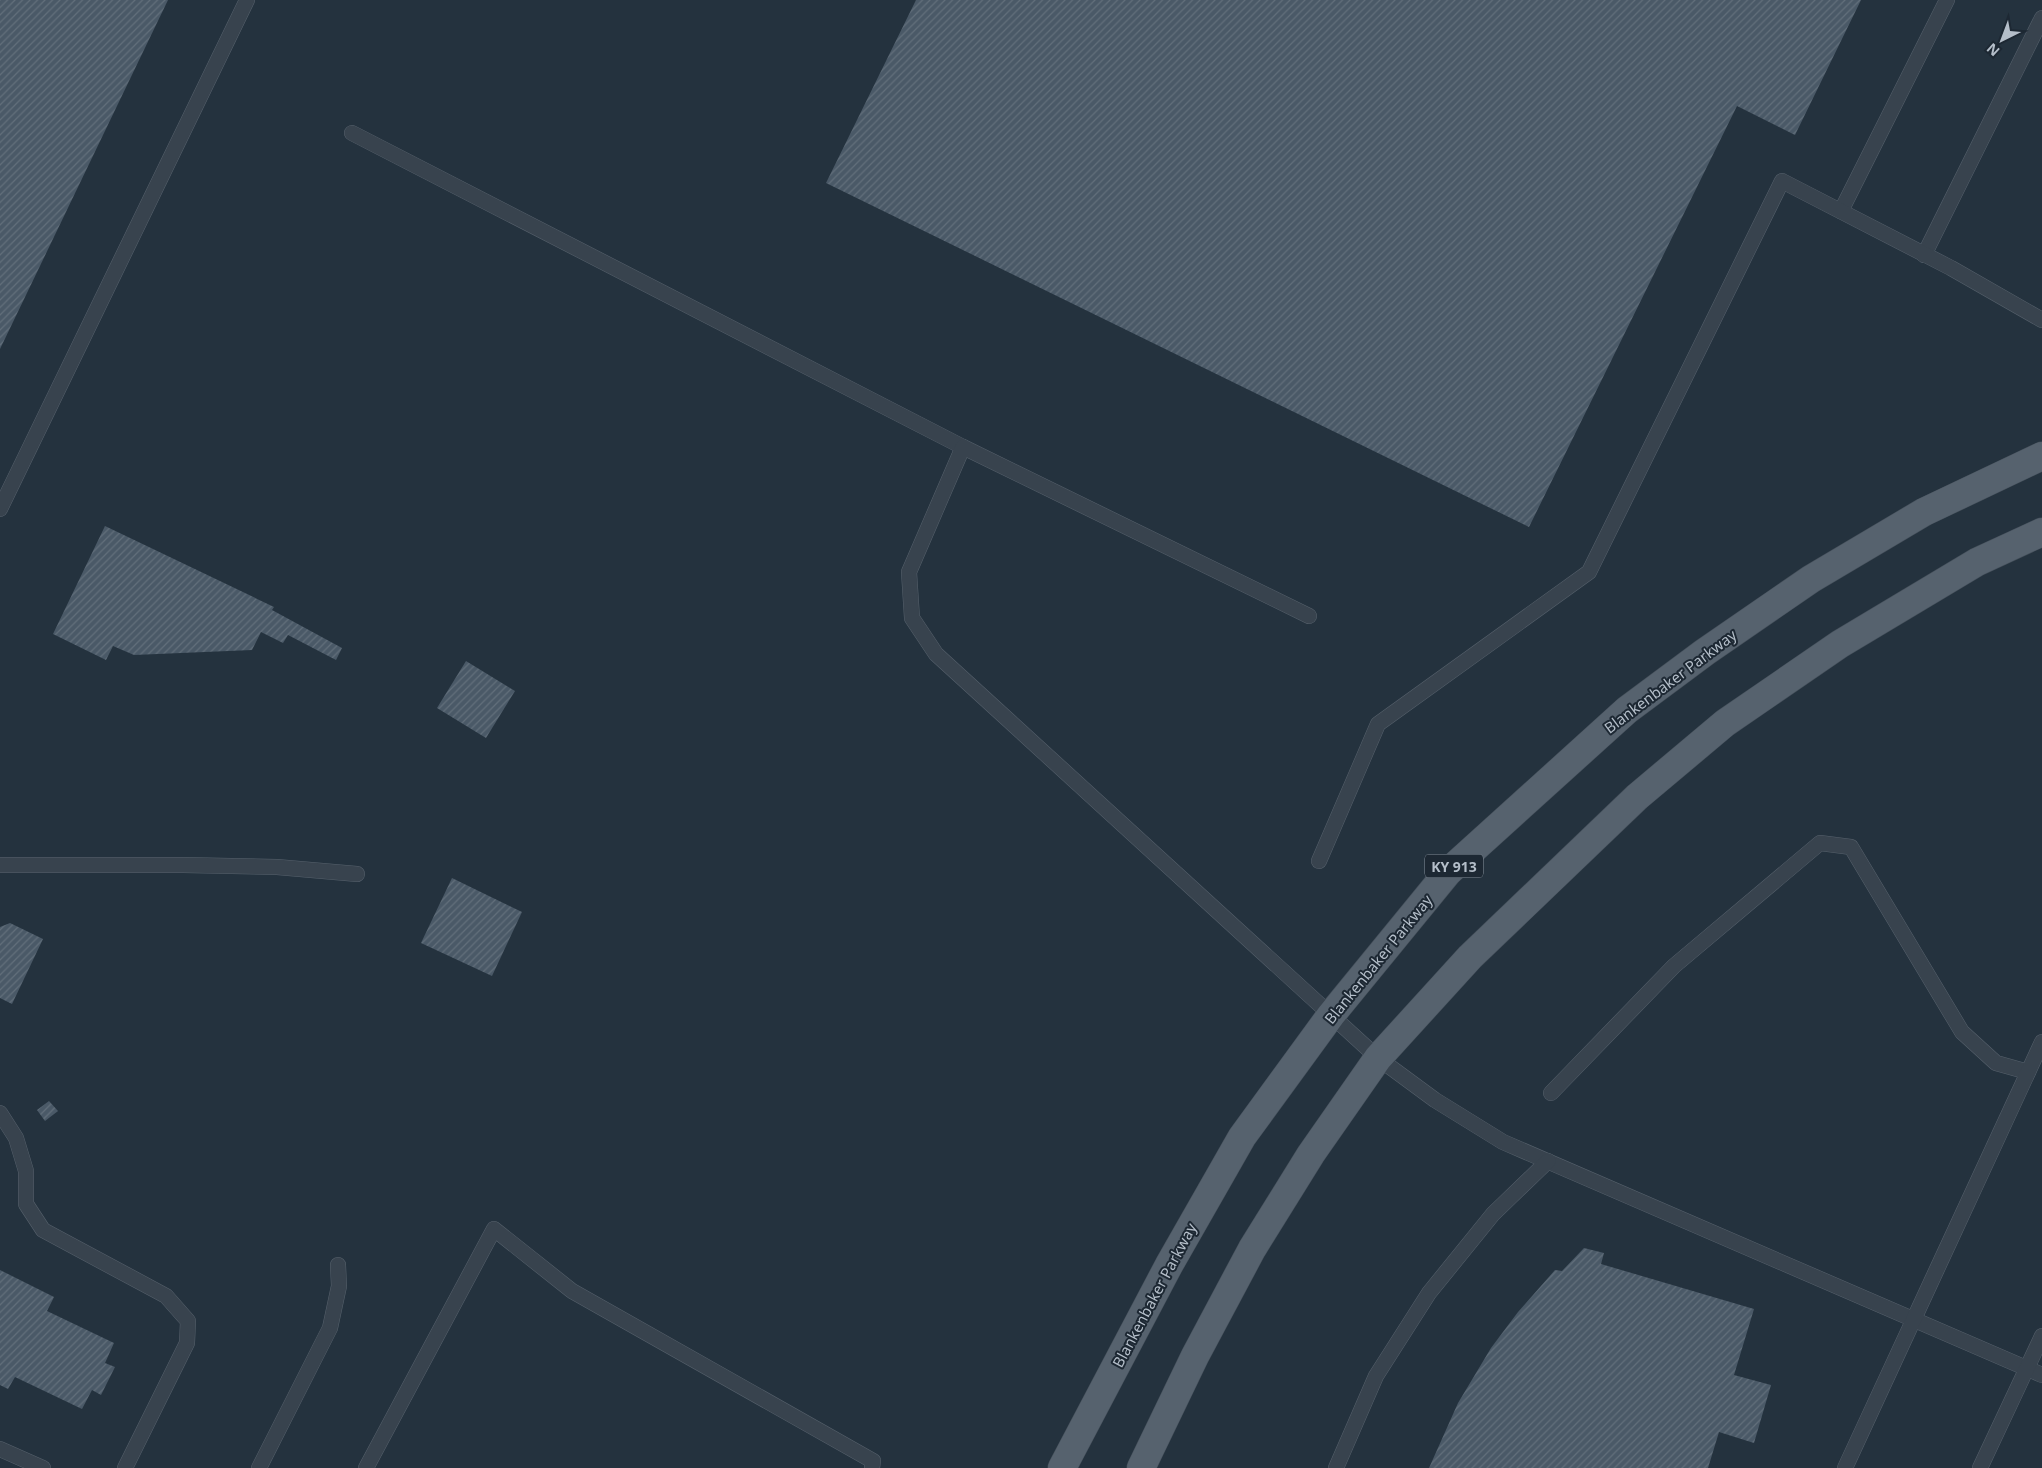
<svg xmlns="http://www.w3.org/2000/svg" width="2042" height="1468" font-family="'Noto Sans',sans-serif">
	<defs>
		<pattern id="building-hatch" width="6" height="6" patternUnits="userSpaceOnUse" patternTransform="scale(1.25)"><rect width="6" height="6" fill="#4a5967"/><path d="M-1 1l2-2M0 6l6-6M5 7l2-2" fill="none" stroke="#626f7b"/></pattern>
	</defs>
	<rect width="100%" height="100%" fill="#24323e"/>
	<g fill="url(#building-hatch)">
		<polygon points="0,0 168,0 0,349"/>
		<polygon points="916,0 1861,0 1795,135 1737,106 1529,527 826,183"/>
		<polygon points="105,526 274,607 272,610 342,648 336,660 288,635 283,643 261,632 252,650 134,655 113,646 106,660 53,634"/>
		<polygon points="466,661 515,691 486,738 437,708"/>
		<polygon points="452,878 522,912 492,976 421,943"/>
		<polygon points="10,923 43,939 12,1004 0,998 0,927"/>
		<polygon points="49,1101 58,1111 45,1121 37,1110"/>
		<polygon points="1584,1248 1604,1253 1601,1264 1754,1309 1734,1375 1771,1385 1754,1443 1719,1432 1708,1468 1429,1468 1458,1403 1491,1348 1518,1312 1555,1270 1562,1271"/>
		<polygon points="0,1270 54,1297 47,1311 114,1343 105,1363 115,1367 101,1395 92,1390 82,1409 15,1377 8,1389 0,1385"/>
	</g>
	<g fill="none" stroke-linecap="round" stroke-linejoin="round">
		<defs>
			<g id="service">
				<polyline points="352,133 963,447"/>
				<polyline points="1841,211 1947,0"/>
				<polyline points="1924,255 2042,18"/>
				<polyline points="0,509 247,0"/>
				<polyline points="1309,616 963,447 909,572 912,618 936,654 1378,1058 1435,1100 1503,1142 2042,1375"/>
				<polyline points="1319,861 1378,724 1589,572 1782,181 1951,268 2042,320"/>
				<polyline points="0,865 183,865 277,867 357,874"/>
				<polyline points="1551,1093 1674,966 1820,843 1851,847 1962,1032 1996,1063 2028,1072"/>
				<polyline points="0,1113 16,1138 26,1171 26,1204 43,1230 166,1296 188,1321 187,1343 125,1468"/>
				<polyline points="0,1449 43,1468"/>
				<polyline points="259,1468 330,1328 339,1286 338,1265"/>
				<polyline points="366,1468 494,1229 572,1291 873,1461 872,1468"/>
				<polyline points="1336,1468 1376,1376 1429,1293 1493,1214 1548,1161"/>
				<polyline points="1845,1468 2042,1042"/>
				<polyline points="1980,1468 2042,1336"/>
			</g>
			<g id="primary">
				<polyline points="1062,1468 1169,1265 1242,1137 1331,1015 1448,872 1627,710 1705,652 1811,579 1924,512 2042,456"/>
				<polyline points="1141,1468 1195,1356 1252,1249 1311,1154 1378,1058 1470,957 1637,797 1725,723 1840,644 1977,562 2042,532"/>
			</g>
		</defs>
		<use href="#service" stroke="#56616c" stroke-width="16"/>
		<use href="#primary" stroke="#444f5a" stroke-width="29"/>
		<use href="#service" stroke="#38434e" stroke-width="15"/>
		<use href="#primary" stroke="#56626e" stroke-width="28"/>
	</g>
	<g text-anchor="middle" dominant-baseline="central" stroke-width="4" stroke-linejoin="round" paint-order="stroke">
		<rect fill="#1d2833" stroke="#87919c" stroke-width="1" x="1425" y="854.5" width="58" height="23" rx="4"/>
		<g font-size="14" font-weight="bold" fill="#b4bec9">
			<text x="1454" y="866">KY 913</text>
		</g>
		<g font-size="15" fill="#b4bec9" stroke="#1d2833">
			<text transform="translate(1670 681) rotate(-37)">Blankenbaker Parkway</text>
			<text transform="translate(1378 959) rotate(-51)">Blankenbaker Parkway</text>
			<text transform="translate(1154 1295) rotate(-62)">Blankenbaker Parkway</text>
		</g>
	</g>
	<g transform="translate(2002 40) rotate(222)" stroke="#1d2833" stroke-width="4" paint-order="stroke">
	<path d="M0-4L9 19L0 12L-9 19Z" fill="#b4bec9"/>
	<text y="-8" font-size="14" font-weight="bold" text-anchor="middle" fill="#b4bec9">N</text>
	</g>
</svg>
